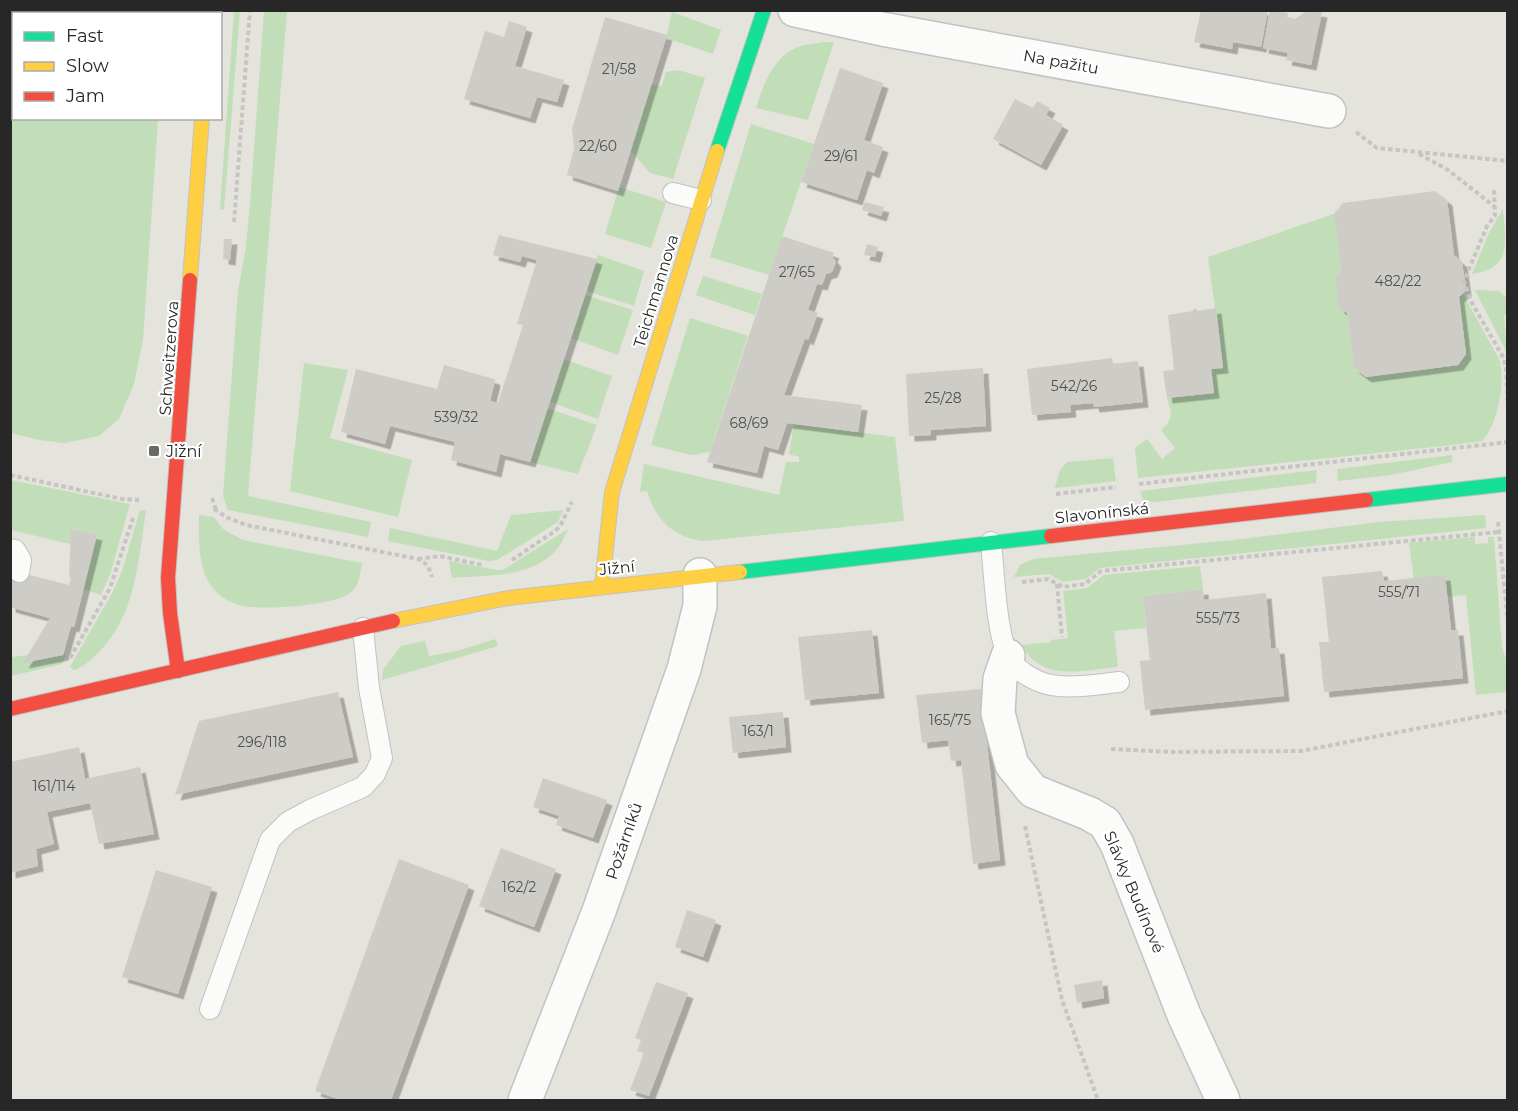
<svg xmlns="http://www.w3.org/2000/svg" width="1518" height="1111" font-family="Montserrat,sans-serif">
	<defs>
		<filter id="shadow"><feDropShadow dx="5.5" dy="5.5" stdDeviation="0" flood-color="#0004"/></filter>
	</defs>
	<rect width="100%" height="100%" fill="#e4e3dc"/>
	<g fill="#c1deb8">
		<polygon points="11,10 166,11 166,14 14,14 14,118 158,119 143,340 134,384 119,419 99,436 65,443 39,440 11,433"/>
		<polygon points="234,11 240,11 224,209 220,210"/>
		<polygon points="264,11 287,11 248,496 371,522 368,537 228,510 223,496 238,291 246,247 251,191"/>
		<polygon points="672,12 721,30 713,54 666,38"/>
		<path d="M822 42H834L808 120 756 108C763 85 774 56 798 47 805 44 814 44 822 42Z"/>
		<polygon points="678,70 705,78 673,179 650,173 630,150 651,84 662,86 666,72"/>
		<polygon points="751,124 814,144 769,275 710,257"/>
		<polygon points="619,187 666,202 651,248 605,234"/>
		<path d="M1503 209C1505 242 1513 268 1472 274L1489 233Z"/>
		<path d="M1334 214 1341 269 1335 277 1347 313 1354 368 1366 377 1458 365 1466 353 1459 297 1463 294 1499 359C1506 381 1498 424 1482 441L1453 445 1138 478 1135 448 1147 439 1162 459 1175 448 1161 430C1174 419 1172 413 1167 398L1214 393 1211 369 1223 367 1208 257Z"/>
		<polygon points="598,255 644,271 634,306 587,291"/>
		<polygon points="703,276 762,294 755,315 696,295"/>
		<polygon points="1475,290 1499,291 1507,298 1507,315 1504,315 1507,353"/>
		<polygon points="585,295 633,310 618,355 571,338"/>
		<polygon points="690,318 748,336 710,452 691,455 651,445"/>
		<polygon points="563,359 612,376 598,419 550,402"/>
		<polygon points="304,363 348,370 330,438 412,460 398,517 290,491"/>
		<polygon points="547,408 597,425 578,474 530,462"/>
		<path d="M794 424 895 437 904 521 703 541C673 537 656 520 647 491L640 492 644 464 779 495 786 462H799V457L789 454Z"/>
		<polygon points="1452,455 1452,462 1391,475 1338,481 1337,469"/>
		<polygon points="1113,458 1116,481 1055,488 1060,470 1067,462"/>
		<polygon points="1317,470 1316,483 1155,502 1143,500 1140,491"/>
		<polygon points="11,480 130,504 110,575 101,595 83,589 97,535 72,529 70,544 11,530"/>
		<path d="M140 510 146 511C138 562 136 616 97 654 90 661 83 667 74 670L70 667 112 593 122 571Z"/>
		<polygon points="563,510 558,522 497,560 489,561 388,541 390,528 497,551 511,515"/>
		<path d="M199 515 214 517 223 529 243 540 362 563C360 573 360 585 351 592 337 606 263 610 243 606 231 603 219 597 212 587 197 567 199 539 199 515Z"/>
		<polygon points="1485,515 1486,528 1100,568 1086,579 1063,582 1049,574 1014,577 1020,565 1034,559 1233,540 1379,522"/>
		<path d="M568 529C565 536 562 543 557 549 534 578 485 575 452 578L449 561 496 570H503Z"/>
		<polygon points="1475,537 1475,544 1488,543 1488,537 1494,537 1502,648 1507,661 1507,692 1476,695 1466,595 1447,597 1414,579 1409,543"/>
		<path d="M1200 566 1203 589 1143 596 1146 628 1114 631 1118 667C1083 670 1041 683 1022 645L1051 642V640L1068 638 1063 591 1087 588 1104 575Z"/>
		<polygon points="495,639 498,646 382,680 383,670 401,646 425,641 429,656 457,651"/>
		<polygon points="63,653 66,654 62,664 11,676 11,657 28,655 24,663"/>
	</g>
	<g fill="#cdccc7" filter="url(#shadow)">
		<polygon points="1201,10 1268,10 1261,47 1233,42 1232,49 1194,42"/>
		<polygon points="1270,10 1288,13 1287,17 1295,19 1308,10 1322,12 1311,65 1286,60 1288,53 1263,48"/>
		<polygon points="605,17 667,35 618,191 567,175 574,148 572,129"/>
		<polygon points="509,21 527,27 515,66 564,80 557,102 537,97 530,118 464,99 485,31 504,37"/>
		<polygon points="840,68 883,83 864,140 883,147 874,173 867,170 857,200 801,182"/>
		<polygon points="1015,99 1033,108 1037,101 1050,108 1046,115 1063,125 1041,165 993,139"/>
		<polygon points="1435,191 1447,200 1454,255 1462,262 1466,290 1459,297 1466,354 1458,365 1366,377 1354,368 1347,313 1339,308 1335,277 1341,269 1334,214 1343,203"/>
		<polygon points="865,202 884,207 881,216 862,210"/>
		<polygon points="499,235 597,259 530,462 500,454 496,472 451,460 455,442 390,426 385,444 341,432 356,369 437,389 444,365 494,379 495,381 490,401 498,403 523,325 517,324 537,260 522,256 520,262 493,255"/>
		<polygon points="782,236 834,253 832,257 836,262 832,272 826,274 822,285 817,284 808,310 818,313 808,340 805,338 784,395 862,405 858,432 787,423 778,450 764,446 757,473 707,462"/>
		<polygon points="224,239 232,239 230,260 223,259"/>
		<polygon points="867,244 878,247 875,257 864,255"/>
		<polygon points="1216,308 1223,368 1211,369 1214,393 1167,398 1163,371 1174,370 1168,315 1193,311 1193,309 1197,309 1197,311"/>
		<polygon points="1112,358 1113,364 1138,361 1143,402 1094,407 1093,403 1070,405 1071,412 1032,415 1027,369"/>
		<polygon points="983,368 986,426 931,430 931,435 909,436 906,374"/>
		<polygon points="71,529 97,535 74,627 71,626 63,655 23,663 50,618 10,607 10,570 69,585 71,577 69,577"/>
		<polygon points="1382,571 1384,581 1445,575 1451,630 1458,630 1463,678 1324,692 1319,642 1329,642 1322,577"/>
		<polygon points="1203,589 1204,600 1266,593 1271,649 1279,648 1284,696 1145,710 1140,661 1150,660 1143,596"/>
		<polygon points="872,630 879,693 805,700 798,637"/>
		<polygon points="981,689 1000,860 973,864 961,760 951,761 948,740 922,743 916,695"/>
		<polygon points="338,692 353,757 175,795 199,721"/>
		<polygon points="783,712 786,747 733,753 729,717"/>
		<polygon points="79,747 85,779 140,767 154,834 99,844 90,803 47,812 54,844 36,849 38,866 10,873 10,762"/>
		<polygon points="543,778 607,800 593,838 556,825 559,816 533,807"/>
		<polygon points="501,848 556,869 534,927 479,906"/>
		<polygon points="399,859 469,885 391,1100 341,1100 315,1091"/>
		<polygon points="156,870 212,887 178,994 122,977"/>
		<polygon points="687,910 716,920 703,957 675,947"/>
		<polygon points="1102,980 1104,998 1077,1003 1074,985"/>
		<polygon points="656,982 688,993 649,1096 630,1090 644,1053 637,1051 641,1040 635,1038"/>
	</g>
	<g fill="none" stroke-linecap="round" stroke-linejoin="round">
		<defs>
			<g id="lane">
				<polyline points="673,193 701,200"/>
				<path d="M991 542C994 569 996 635 1009 657 1018 673 1040 685 1059 686 1079 688 1100 684 1119 682"/>
				<polyline points="10,549 15,550 21,560 19,572"/>
				<polyline points="210,1009 270,840 288,822 310,810 363,787 375,774 382,758 369,688 363,628"/>
			</g>
			<g id="street">
				<polyline points="795,10 882,29 1329,111"/>
				<polyline points="1008,656 1000,679 998,713 1012,765 1033,791 1090,814 1105,823 1117,844 1184,1015 1223,1100"/>
				<polyline points="525,1100 599,911 684,669 700,606 700,575"/>
			</g>
			<g id="fast">
				<polyline points="717,151 764,10"/>
				<polyline points="1366,500 1508,484"/>
				<polyline points="740,572 1051,536"/>
			</g>
			<g id="slow">
				<polyline points="190,280 202,118"/>
				<polyline points="602,586 612,492 717,151"/>
				<polyline points="393,621 508,598 740,572"/>
			</g>
			<g id="jam">
				<polyline points="210,14 211,10"/>
				<polyline points="1051,536 1366,500"/>
				<polyline points="178,671 170,613 168,578 190,280"/>
				<polyline points="10,709 393,621"/>
			</g>
		</defs>
		<use href="#lane" stroke="#c2c2c2" stroke-width="22"/>
		<use href="#street" stroke="#c2c2c2" stroke-width="36"/>
		<use href="#fast" stroke="#c2c2c2" stroke-width="16"/>
		<use href="#slow" stroke="#c2c2c2" stroke-width="16"/>
		<use href="#jam" stroke="#c2c2c2" stroke-width="16"/>
		<g stroke="#c6c5c4" stroke-width="4" stroke-dasharray="4.5 3" stroke-linecap="butt">
			<polyline points="1356,132 1377,148 1508,161"/>
			<polyline points="1419,154 1448,170 1494,206"/>
			<polyline points="1494,190 1495,216 1487,226 1464,281 1472,303 1503,357 1506,367 1508,410"/>
			<polyline points="234,222 250,10"/>
			<polyline points="10,475 122,499 139,500"/>
			<polyline points="1139,484 1508,442"/>
			<polyline points="1056,494 1116,487"/>
			<polyline points="212,498 216,510"/>
			<path d="M214 509 228 518 246 525 418 559C427 563 429 567 432 577"/>
			<polyline points="1498,522 1508,623"/>
			<polyline points="418,559 440,556 482,565"/>
			<polyline points="512,560 555,531 560,526 572,502"/>
			<polyline points="1022,582 1048,579 1063,587 1085,584 1101,571 1499,532"/>
			<polyline points="1057,584 1062,637"/>
			<polyline points="70,658 110,588 134,515"/>
			<polyline points="1111,749 1171,752 1301,751 1508,711"/>
			<polyline points="1025,826 1062,1000 1098,1100"/>
		</g>
		<use href="#lane" stroke="#fbfbfa" stroke-width="20"/>
		<use href="#street" stroke="#fbfbfa" stroke-width="33"/>
		<use href="#fast" stroke="#16e098" stroke-width="14"/>
		<use href="#slow" stroke="#ffcf43" stroke-width="14"/>
		<use href="#jam" stroke="#f24e42" stroke-width="14"/>
	</g>
	<rect fill="#696966" stroke="#fff" stroke-width="2" x="148" y="445" width="12" height="12" rx="3"/>
	<g text-anchor="middle" dominant-baseline="central" stroke-width="4.5" stroke-linejoin="round" paint-order="stroke">
		<g font-size="14" fill="#515150">
			<text x="619" y="69">21/58</text>
			<text x="598" y="146">22/60</text>
			<text x="841" y="156">29/61</text>
			<text x="797" y="272">27/65</text>
			<text x="1398" y="281">482/22</text>
			<text x="1074" y="386">542/26</text>
			<text x="943" y="398">25/28</text>
			<text x="456" y="417">539/32</text>
			<text x="749" y="423">68/69</text>
			<text x="1399" y="592">555/71</text>
			<text x="1218" y="618">555/73</text>
			<text x="950" y="720">165/75</text>
			<text x="758" y="731">163/1</text>
			<text x="262" y="742">296/118</text>
			<text x="54" y="786">161/114</text>
			<text x="519" y="887">162/2</text>
		</g>
		<g font-size="16" fill="#272727" stroke="#fff">
			<text transform="translate(1061 62) rotate(10)">Na pažitu</text>
			<text transform="translate(656 291) rotate(-73)">Teichmannova</text>
			<text transform="translate(169 358) rotate(-86)">Schweitzerova</text>
			<text transform="translate(1102 513) rotate(-6)">Slavonínská</text>
			<text transform="translate(617 568) rotate(-6)">Jižní</text>
			<text transform="translate(624 841) rotate(-71)">Požárníků</text>
			<text transform="translate(1134 892) rotate(67)">Slávky Budínové</text>
		</g>
		<g font-size="16" fill="#272727" stroke="#fff" text-anchor="start">
			<text x="166" y="451">Jižní</text>
		</g>
	</g>
	<rect width="1518" height="1111" fill="none" stroke="#272727" stroke-width="24"/>
	<rect x="12" y="12" width="210" height="108" fill="#ffffff" stroke="#a9a9a9" stroke-width="1.5"/>
	<rect x="24" y="32" width="30" height="9" fill="#16e098" stroke="#a9a9a9" stroke-width="1.5"/>
	<text x="66" y="42" font-size="18" fill="#272727">Fast</text>
	<rect x="24" y="62" width="30" height="9" fill="#ffcf43" stroke="#a9a9a9" stroke-width="1.5"/>
	<text x="66" y="72" font-size="18" fill="#272727">Slow</text>
	<rect x="24" y="92" width="30" height="9" fill="#f24e42" stroke="#a9a9a9" stroke-width="1.5"/>
	<text x="66" y="102" font-size="18" fill="#272727">Jam</text>
</svg>
